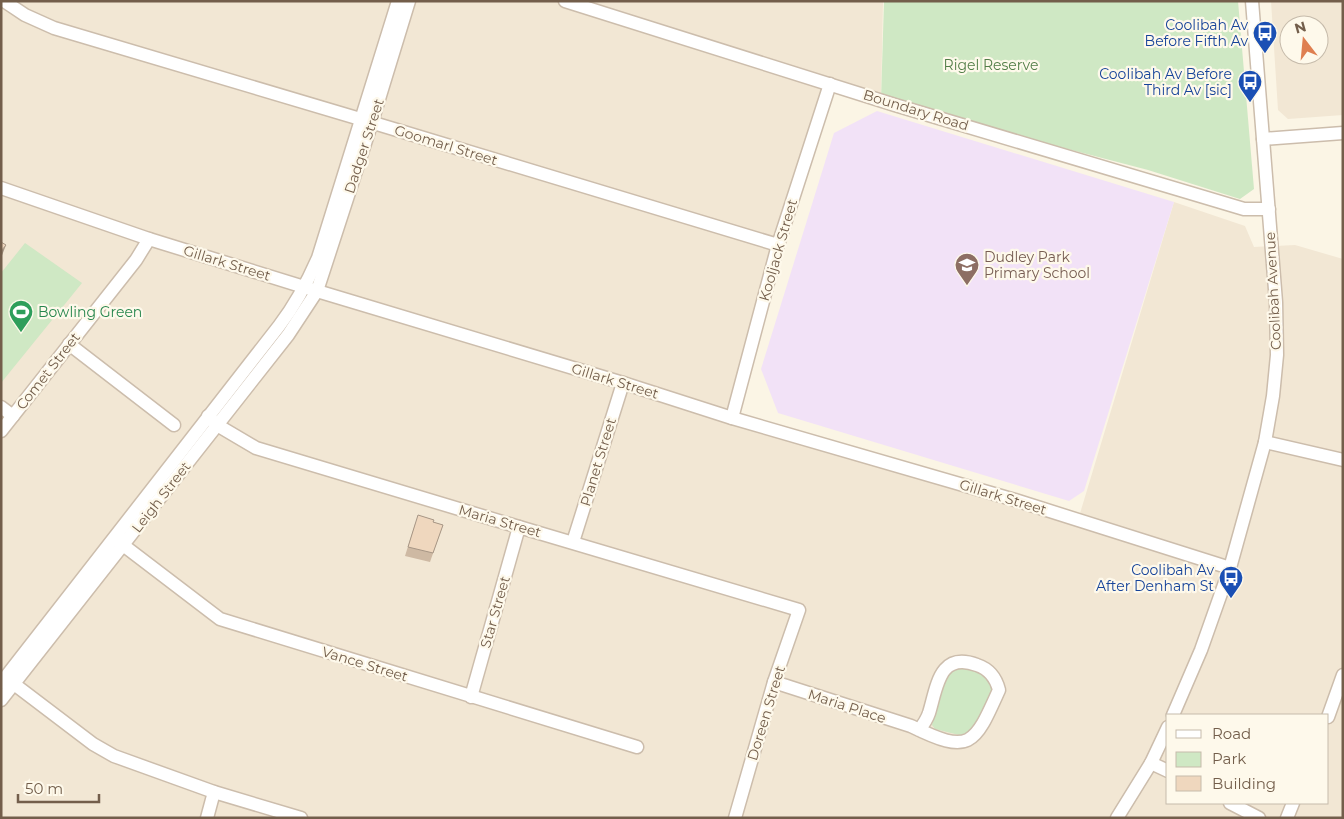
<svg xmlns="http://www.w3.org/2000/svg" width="1344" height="819" font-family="Montserrat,sans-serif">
	<rect width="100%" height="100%" fill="#fbf5e5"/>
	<g fill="#f2e7d4" fill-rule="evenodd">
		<path d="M1 1H883L881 100 831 84 732 417 1078 520 1174 202 1245 226 1254 247 1295 245 1343 259V818H1ZM1168 715H1328V803H1168Z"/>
		<path d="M1271 1H1343V115L1288 119 1278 110ZM1289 25H1319V55H1289Z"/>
	</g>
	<polygon fill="#f2e2f7" points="877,111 1174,202 1084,491 1069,501 778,413 761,369 834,133"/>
	<g fill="#cfe8c4">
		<polygon points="884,1 1238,1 1254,189 1240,199 1148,170 881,100"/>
		<polygon points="25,243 82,283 1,383 1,273"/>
		<path d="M965 667 985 675 994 689 971 732 959 735 935 729 932 725C935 713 940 679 950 672 954 669 960 668 965 667Z"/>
	</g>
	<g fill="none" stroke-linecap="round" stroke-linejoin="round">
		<defs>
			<g id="minor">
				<polyline points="4,1 25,15 54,28 377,124 778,245"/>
				<polyline points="565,1 895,105 1244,209 1269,209"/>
				<polyline points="1263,139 1343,133"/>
				<polyline points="1,188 149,239 317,291 623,383 732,418 1015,500 1230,568"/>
				<polyline points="69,344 174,425"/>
				<polyline points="1,407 13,416"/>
				<polyline points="208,416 217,425 256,448 519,527 799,610 774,682 735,818"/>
				<polyline points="732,418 778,245 830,84"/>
				<polyline points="1,431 136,260 149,239"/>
				<polyline points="1265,442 1343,460"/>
				<polyline points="118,540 123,545 220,619 637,747"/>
				<polyline points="573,542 623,383"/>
				<polyline points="8,678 14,684 93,744 114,756 214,792 301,818"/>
				<path d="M774 682 911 726C970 755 974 746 999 690 996 678 989 669 977 665 939 651 937 687 929 713 927 719 923 725 919 730"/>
				<path d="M1 683 279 326C296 304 307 283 318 258L398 1"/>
				<polyline points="471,697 519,527"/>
				<polyline points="1,700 288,335 317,291 372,122 409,1"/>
				<polyline points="1173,715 1201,650 1230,568 1265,442 1273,396 1277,355 1276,302 1252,1"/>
				<polyline points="1328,717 1343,675"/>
				<polyline points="1151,763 1168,771"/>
				<polyline points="1230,803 1259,818"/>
				<polyline points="207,818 214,792"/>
				<polyline points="1117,818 1151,763 1168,727"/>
				<polyline points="1287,818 1293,803"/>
			</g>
		</defs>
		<use href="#minor" stroke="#ccbdac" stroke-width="15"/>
		<use href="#minor" stroke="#fff" stroke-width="12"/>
	</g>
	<polygon fill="#ceb9a3" points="433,522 443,525 430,562 405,556 415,524"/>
	<polygon fill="#a79685" points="6,245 1,258 1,251"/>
	<g fill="#efd7be" stroke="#a79685">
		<polygon points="1,242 6,245 1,251"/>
		<polygon points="418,515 434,520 433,522 443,525 433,553 408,547"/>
	</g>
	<defs>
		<symbol id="bus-pin" viewBox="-11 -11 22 30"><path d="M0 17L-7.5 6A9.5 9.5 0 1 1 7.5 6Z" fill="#1a4fb4" stroke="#fef9eb"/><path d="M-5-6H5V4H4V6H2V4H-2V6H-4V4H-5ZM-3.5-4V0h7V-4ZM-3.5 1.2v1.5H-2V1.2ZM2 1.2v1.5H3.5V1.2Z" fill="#fff"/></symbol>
		<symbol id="school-pin" viewBox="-11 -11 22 30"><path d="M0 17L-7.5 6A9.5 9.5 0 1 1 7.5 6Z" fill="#8d6e63" stroke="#fef9eb"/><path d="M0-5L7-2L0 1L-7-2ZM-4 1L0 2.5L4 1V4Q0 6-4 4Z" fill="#fff"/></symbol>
		<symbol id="stadium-pin" viewBox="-11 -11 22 30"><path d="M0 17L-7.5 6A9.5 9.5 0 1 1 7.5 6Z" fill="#2e9e5b" stroke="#fef9eb"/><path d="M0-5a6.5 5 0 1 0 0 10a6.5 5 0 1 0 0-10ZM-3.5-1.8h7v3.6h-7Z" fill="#fff"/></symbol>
	</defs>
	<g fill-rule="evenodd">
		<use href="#bus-pin" x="1251" y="19" width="28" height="38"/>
		<use href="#bus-pin" x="1236" y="68" width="28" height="38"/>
		<use href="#school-pin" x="953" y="251" width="28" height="38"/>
		<use href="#stadium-pin" x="7" y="298" width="28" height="38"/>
		<use href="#bus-pin" x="1217" y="564" width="28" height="38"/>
	</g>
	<g text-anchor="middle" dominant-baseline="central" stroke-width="4.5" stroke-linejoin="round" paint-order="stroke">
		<g font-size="14" fill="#164399" stroke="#fef9eb" text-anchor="end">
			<text x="1248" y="25">Coolibah Av<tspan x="1248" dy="16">Before Fifth Av</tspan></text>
			<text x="1232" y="74">Coolibah Av Before<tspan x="1232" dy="16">Third Av [sic]</tspan></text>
			<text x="1214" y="570">Coolibah Av<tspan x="1214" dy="16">After Denham St</tspan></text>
		</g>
		<g font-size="14" fill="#527e47" stroke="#fef9eb">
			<text x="991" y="65">Rigel Reserve</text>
		</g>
		<g font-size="14" fill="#735e4b" stroke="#fef9eb">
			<text transform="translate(916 110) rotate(17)">Boundary Road</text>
			<text transform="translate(446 145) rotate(17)">Goomarl Street</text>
			<text transform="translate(364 146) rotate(-72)">Dadger Street</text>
			<text transform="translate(778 250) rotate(-74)">Kooljack Street</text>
			<text transform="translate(227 263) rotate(17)">Gillark Street</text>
			<text transform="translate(1273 291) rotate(-93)">Coolibah Avenue</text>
			<text transform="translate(48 371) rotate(-52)">Comet Street</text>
			<text transform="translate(615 381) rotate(17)">Gillark Street</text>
			<text transform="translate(598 462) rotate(-73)">Planet Street</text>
			<text transform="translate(161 497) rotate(-52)">Leigh Street</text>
			<text transform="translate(1003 497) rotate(17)">Gillark Street</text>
			<text transform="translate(500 521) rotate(16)">Maria Street</text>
			<text transform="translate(495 612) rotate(-74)">Star Street</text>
			<text transform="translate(365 664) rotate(17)">Vance Street</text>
			<text transform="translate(847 706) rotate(18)">Maria Place</text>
			<text transform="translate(766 713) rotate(-73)">Doreen Street</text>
		</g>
		<g font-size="14" fill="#785e54" stroke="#fef9eb" text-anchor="start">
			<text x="984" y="257">Dudley Park<tspan x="984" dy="16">Primary School</tspan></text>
		</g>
		<g font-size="14" fill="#27864d" stroke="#fef9eb" text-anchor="start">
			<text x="38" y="312">Bowling Green</text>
		</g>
	</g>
	<rect width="1344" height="819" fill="none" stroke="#735e4b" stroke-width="5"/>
	<rect x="1166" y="714" width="162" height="90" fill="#fef9eb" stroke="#c6bbab"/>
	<rect x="1176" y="730" width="25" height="8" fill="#ffffff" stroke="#c6bbab"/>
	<text x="1212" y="739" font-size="15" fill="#735e4b">Road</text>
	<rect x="1176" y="752" width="25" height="15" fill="#cfe8c4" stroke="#c6bbab"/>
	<text x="1212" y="764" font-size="15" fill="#735e4b">Park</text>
	<rect x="1176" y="776" width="25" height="15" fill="#efd7be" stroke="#c6bbab"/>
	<text x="1212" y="789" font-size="15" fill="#735e4b">Building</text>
	<g transform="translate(1304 40) rotate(344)"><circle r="24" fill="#fef9eb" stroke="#c6bbab"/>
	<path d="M0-4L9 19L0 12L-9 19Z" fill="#df7f50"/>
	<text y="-8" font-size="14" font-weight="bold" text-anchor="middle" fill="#735e4b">N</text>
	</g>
	<path d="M18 794v8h81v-8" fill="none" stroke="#735e4b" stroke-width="2.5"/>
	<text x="25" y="794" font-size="15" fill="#735e4b" stroke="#fef9eb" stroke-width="4" paint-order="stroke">50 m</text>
</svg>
